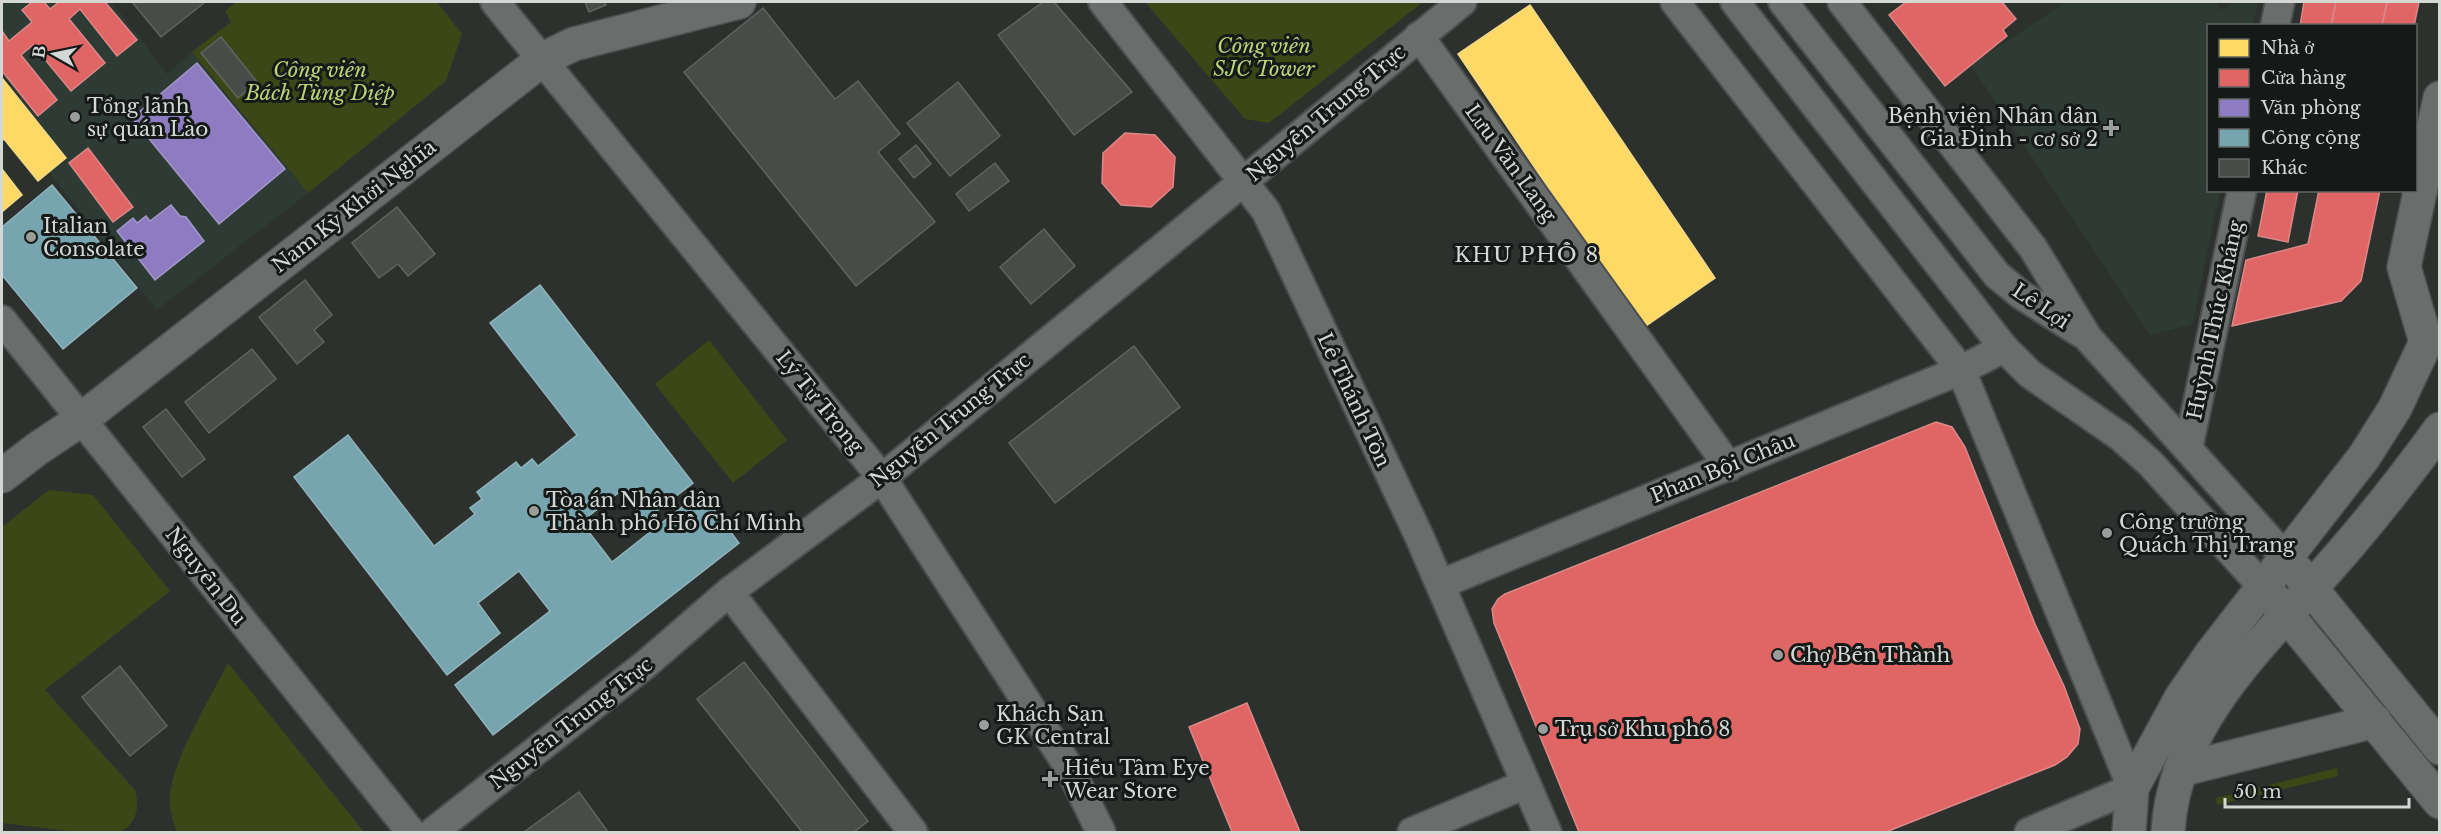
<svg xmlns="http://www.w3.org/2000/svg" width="2441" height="834" font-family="'Libre Baskerville',serif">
	<rect width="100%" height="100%" fill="#2c312e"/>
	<g fill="#2d3b34">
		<polygon points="2,2 112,2 167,74 192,52 308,193 157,310 49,172 66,159 2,74"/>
		<polygon points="2066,2 2216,2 2221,10 2235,2 2258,2 2253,25 2208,26 2208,190 2220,191 2193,324 2150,335 1971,65"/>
	</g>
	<g fill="#3b4717">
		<polygon points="236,2 437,2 462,34 446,81 308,193 192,52 231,22 225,11"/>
		<polygon points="1145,2 1423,2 1269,123 1245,119"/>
		<polygon points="709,340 787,440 733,483 655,384"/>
		<path d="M49 490 93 495 170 591 45 690 135 790C140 807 137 823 120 832H79L2 823V527Z"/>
		<path d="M228 663 364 832H177C172 820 169 808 170 796 172 760 211 697 228 663Z"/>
		<polygon points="2337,768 2338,776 2217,805 2216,798"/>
	</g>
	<g fill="#ffd966" stroke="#f2d987" stroke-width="1.5">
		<polygon points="1530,5 1715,278 1643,328 1458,54"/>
		<polygon points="2,78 66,158 38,181 4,139 2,141"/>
		<polygon points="2,169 22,195 2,212"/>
	</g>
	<g fill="#e06666" stroke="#dc8887" stroke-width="1.5">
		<polygon points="32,2 44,2 50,9 59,2 105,2 137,40 117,56 80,9 69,19 105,63 71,91 33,45 21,55 57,100 38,116 2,71 2,31 9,41 32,22 22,10"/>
		<polygon points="1906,2 2002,2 2016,19 2003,30 2007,36 1945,86 1889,15"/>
		<polygon points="2304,2 2336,2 2331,26 2300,26"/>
		<polygon points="2336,2 2387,2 2382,26 2331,26"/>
		<polygon points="2387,2 2419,2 2414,26 2382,26"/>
		<polygon points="1125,133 1155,135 1175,157 1173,187 1151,207 1121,205 1102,183 1103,153"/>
		<polygon points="88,148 133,207 113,222 69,163"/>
		<polygon points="2267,190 2298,190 2288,242 2258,236"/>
		<polygon points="2319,190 2380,190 2361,281 2341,301 2232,326 2246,260 2308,244"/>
		<polygon points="1936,422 1952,427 1965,447 2035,624 2064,686 2080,729 2078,744 2067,757 2055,765 1886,832 1579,832 1494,623 1492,609 1498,599 1505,594"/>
		<polygon points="1247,703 1300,832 1232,832 1189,727"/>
	</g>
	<g fill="#8e7cc3" stroke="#a398c8" stroke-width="1.5">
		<polygon points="197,63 285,169 219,224 132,118"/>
		<polygon points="171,205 180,216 186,217 204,241 155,280 117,231 133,218 137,223 146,216 150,221"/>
	</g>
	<g fill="#76a5af" stroke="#92b4ba" stroke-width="1.5">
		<polygon points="52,185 137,288 63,349 2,275 2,227"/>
		<polygon points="540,285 693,483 645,520 622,490 581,522 612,562 701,492 739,543 493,735 455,685 550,611 519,571 478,603 500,633 447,675 294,477 348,435 434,546 475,514 470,508 482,499 477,492 516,462 521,468 532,459 538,466 577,435 490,323"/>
	</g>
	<g fill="#484b48" stroke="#606461" stroke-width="1.5">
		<polygon points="132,2 205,2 161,37"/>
		<polygon points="585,2 604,2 606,5 589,12"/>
		<polygon points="1043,2 1054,2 1132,92 1074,135 998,35"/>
		<polygon points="763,8 835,99 858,81 900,134 878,152 935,222 856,286 684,72"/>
		<polygon points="221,37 257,82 238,98 201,53"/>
		<polygon points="958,82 1000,136 950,176 907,123"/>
		<polygon points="916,145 931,164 914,178 899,159"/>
		<polygon points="995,163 1009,181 969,211 956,194"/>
		<polygon points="397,207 435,254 408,276 398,264 379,278 352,243"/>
		<polygon points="1044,229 1075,266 1031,304 1000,267"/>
		<polygon points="305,280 332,315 314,330 324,342 297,364 259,317"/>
		<polygon points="1134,346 1180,407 1055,503 1009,443"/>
		<polygon points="252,349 276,379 209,433 185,402"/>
		<polygon points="166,409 205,459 182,477 143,427"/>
		<polygon points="744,662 868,821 854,832 802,832 697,699"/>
		<polygon points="120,666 167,726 130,756 82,697"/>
		<polygon points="579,792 608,832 524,832"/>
	</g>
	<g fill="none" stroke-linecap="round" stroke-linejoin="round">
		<defs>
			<g id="minor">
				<polyline points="495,2 882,478 1070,769 1101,832"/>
				<polyline points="1103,2 1266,211 1419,536 1547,832"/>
				<polyline points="1675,2 1961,370 2132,788 2029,832"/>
				<polyline points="1735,2 2004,348 2030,374 2121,437 2150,463 2263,587"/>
				<polyline points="1783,2 1997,275 2020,294 2081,333"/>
				<polyline points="1842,2 2033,248 2088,338 2286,558"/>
				<polyline points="2275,26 2280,2"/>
				<polyline points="1419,36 1729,467"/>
				<polyline points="2,320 411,832"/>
				<polyline points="2188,449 2242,190"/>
				<polyline points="1441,584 1961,370 2004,348"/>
				<polyline points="729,592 913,832"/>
				<polyline points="433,832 646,664 729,592 882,478 1462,2"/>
				<polyline points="1412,832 1526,784"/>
			</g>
			<g id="major">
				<polyline points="2,476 37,449 82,419 543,59 574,44 739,2"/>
				<polyline points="2297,571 2440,748"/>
				<polyline points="2272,597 2440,802"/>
				<polyline points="2180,770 2375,721"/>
				<polyline points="2129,832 2132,788 2181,698 2211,654 2364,457 2395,408 2426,342 2404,267 2440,98"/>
				<path d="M2168 832C2173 733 2247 658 2310 589 2356 539 2400 484 2440 429"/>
			</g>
		</defs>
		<use href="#minor" stroke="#4b4e4c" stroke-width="32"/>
		<use href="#major" stroke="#4b4e4c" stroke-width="36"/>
		<use href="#minor" stroke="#6b6c6c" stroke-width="28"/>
		<use href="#major" stroke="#6a6d6c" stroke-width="33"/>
	</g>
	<g fill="#999e9b" stroke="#151917" stroke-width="2">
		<circle cx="75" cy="117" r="6"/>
		<path d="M2108 119h6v6h6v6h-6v6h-6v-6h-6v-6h6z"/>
		<circle cx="31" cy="237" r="6"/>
		<circle cx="534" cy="511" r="6"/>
		<circle cx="2107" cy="533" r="6"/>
		<circle cx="1778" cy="655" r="6"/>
		<circle cx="984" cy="725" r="6"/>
		<circle cx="1543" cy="729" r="6"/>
		<path d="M1047 770h6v6h6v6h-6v6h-6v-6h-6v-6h6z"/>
	</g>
	<g text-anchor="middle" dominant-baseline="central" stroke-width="6" stroke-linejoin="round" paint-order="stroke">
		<g font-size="20" font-style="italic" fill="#bad579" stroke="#151917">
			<text x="1264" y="46">Công viên<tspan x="1264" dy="23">SJC Tower</tspan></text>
			<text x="320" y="70">Công viên<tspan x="320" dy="23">Bách Tùng Diệp</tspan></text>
		</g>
		<g font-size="20" fill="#d3d8d5" stroke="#151917" text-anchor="start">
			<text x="87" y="106">Tổng lãnh<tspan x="87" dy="23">sự quán Lào</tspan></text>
			<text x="2098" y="116" text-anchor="end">Bệnh viện Nhân dân<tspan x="2098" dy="23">Gia Định - cơ sở 2</tspan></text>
			<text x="43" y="226">Italian<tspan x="43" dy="23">Consolate</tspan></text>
			<text x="546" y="500">Tòa án Nhân dân<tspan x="546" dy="23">Thành phố Hồ Chí Minh</tspan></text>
			<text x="2119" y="522">Công trường<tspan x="2119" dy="23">Quách Thị Trang</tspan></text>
			<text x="1790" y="655">Chợ Bến Thành</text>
			<text x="996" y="714">Khách Sạn<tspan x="996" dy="23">GK Central</tspan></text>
			<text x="1555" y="729">Trụ sở Khu phố 8</text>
			<text x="1064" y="768">Hiếu Tâm Eye<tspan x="1064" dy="23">Wear Store</tspan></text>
		</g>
		<g font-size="20" fill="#d3d8d5" stroke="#151917">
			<text transform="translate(1326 113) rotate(-40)">Nguyễn Trung Trực</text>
			<text transform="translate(1511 163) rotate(54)">Lưu Văn Lang</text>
			<text transform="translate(354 206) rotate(-38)">Nam Kỳ Khởi Nghĩa</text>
			<text transform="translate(2041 306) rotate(34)">Lê Lợi</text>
			<text transform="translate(2215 320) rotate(-78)">Huỳnh Thúc Kháng</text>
			<text transform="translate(1354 400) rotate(65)">Lê Thánh Tôn</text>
			<text transform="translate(820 402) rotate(51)">Lý Tự Trọng</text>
			<text transform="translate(950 420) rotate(-39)">Nguyễn Trung Trực</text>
			<text transform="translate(1723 468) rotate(-22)">Phan Bội Châu</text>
			<text transform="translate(206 576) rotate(52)">Nguyễn Du</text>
			<text transform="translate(571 723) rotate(-38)">Nguyễn Trung Trực</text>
		</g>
		<g font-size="21" letter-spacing="1.5" fill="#d3d8d5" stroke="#151917">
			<text x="1527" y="255">KHU PHỐ 8</text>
		</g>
	</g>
	<rect width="2441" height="834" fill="none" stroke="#d3d8d5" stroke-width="6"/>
	<rect x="2207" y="24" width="210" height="168" fill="#151917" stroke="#616563" stroke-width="1.5"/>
	<rect x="2219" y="39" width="30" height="18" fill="#ffd966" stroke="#616563" stroke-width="1.5"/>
	<text x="2261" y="54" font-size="18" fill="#d3d8d5">Nhà ở</text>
	<rect x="2219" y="69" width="30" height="18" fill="#e06666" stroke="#616563" stroke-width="1.5"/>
	<text x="2261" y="84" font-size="18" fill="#d3d8d5">Cửa hàng</text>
	<rect x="2219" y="99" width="30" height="18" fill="#8e7cc3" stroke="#616563" stroke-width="1.5"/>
	<text x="2261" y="114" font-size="18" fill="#d3d8d5">Văn phòng</text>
	<rect x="2219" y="129" width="30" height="18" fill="#76a5af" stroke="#616563" stroke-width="1.5"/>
	<text x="2261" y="144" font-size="18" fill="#d3d8d5">Công cộng</text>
	<rect x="2219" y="159" width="30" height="18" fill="#484b48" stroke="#616563" stroke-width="1.5"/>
	<text x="2261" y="174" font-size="18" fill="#d3d8d5">Khác</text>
	<g transform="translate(54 54) rotate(279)" stroke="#151917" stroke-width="4.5" paint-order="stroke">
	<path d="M0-4.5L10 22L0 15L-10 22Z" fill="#d3d8d5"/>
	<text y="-9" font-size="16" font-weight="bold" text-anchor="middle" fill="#d3d8d5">B</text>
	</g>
	<path d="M2225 798v9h184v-9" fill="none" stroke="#d3d8d5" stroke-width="3"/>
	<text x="2234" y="798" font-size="18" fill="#d3d8d5" stroke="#151917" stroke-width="4.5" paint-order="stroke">50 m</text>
</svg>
